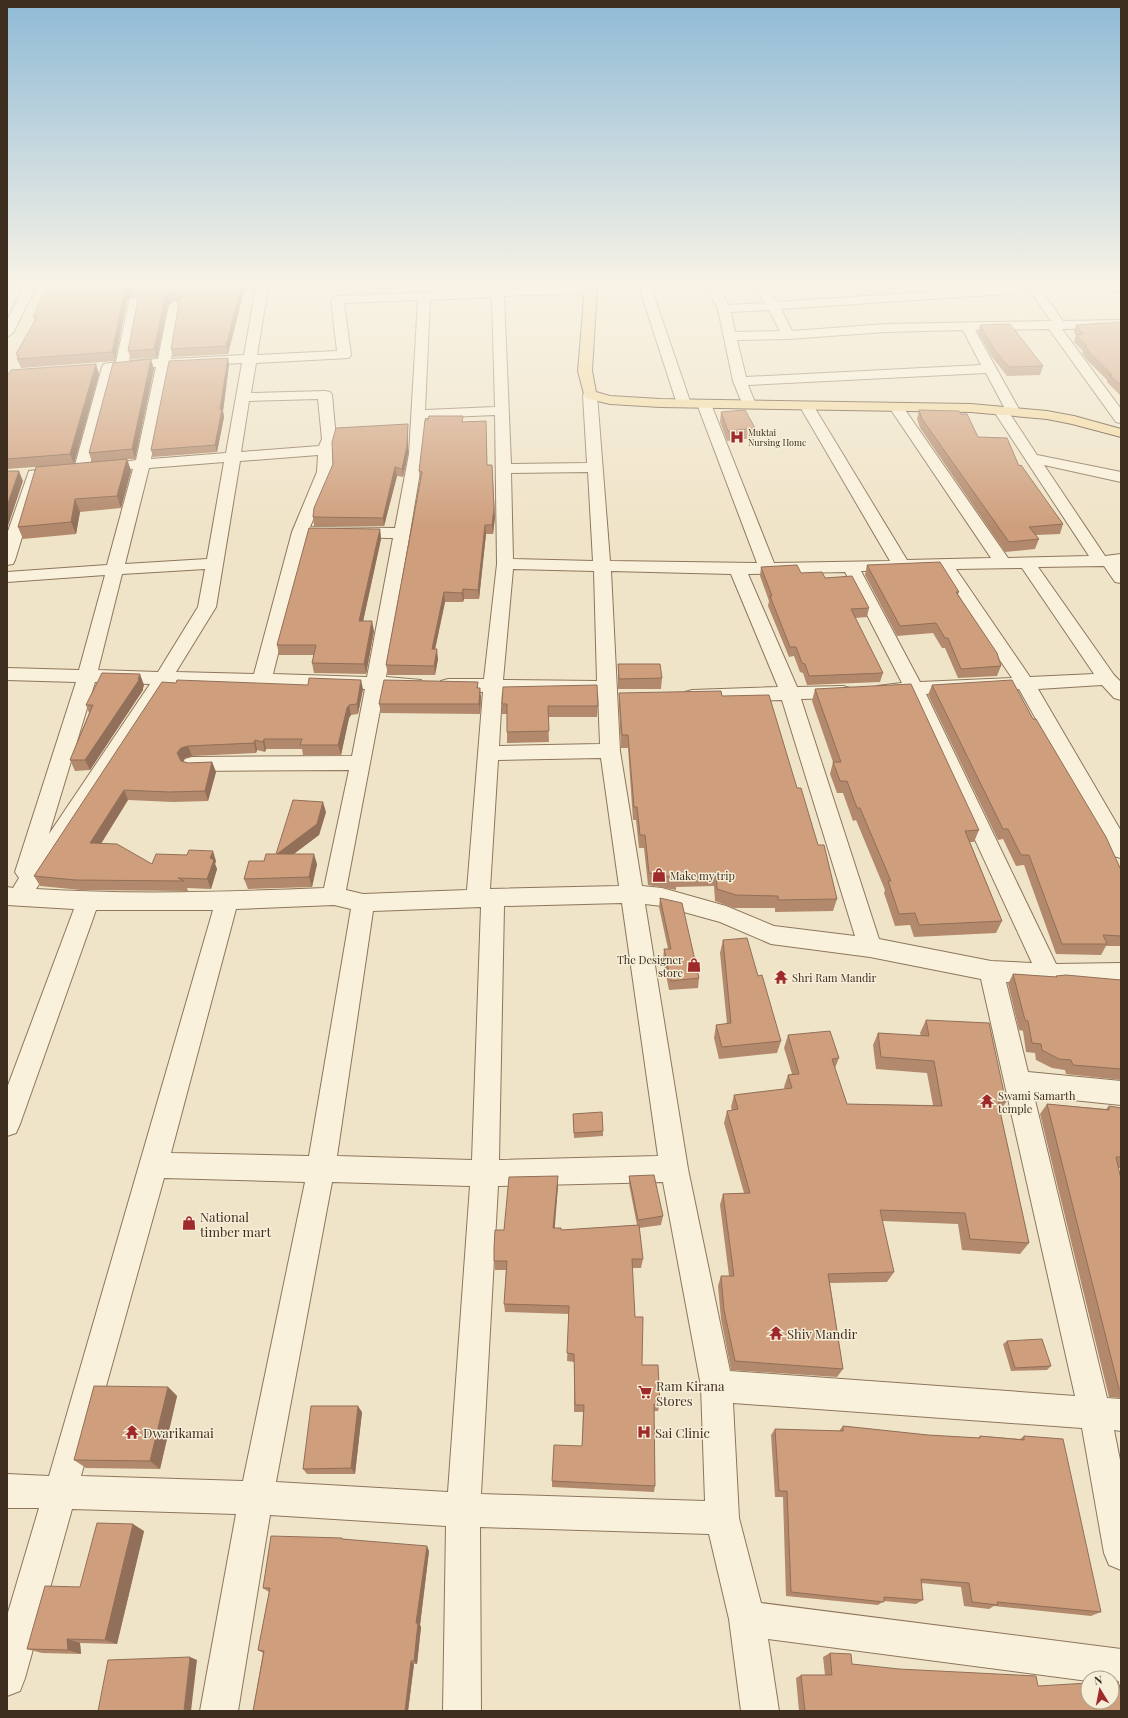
<svg xmlns="http://www.w3.org/2000/svg" width="1128" height="1718" font-family="'Playfair Display',serif">
	<rect width="100%" height="100%" fill="#f0e4c8"/>
	<g fill="none" stroke-linecap="round" stroke-linejoin="round">
		<defs>
			<g id="minor">
				<polygon points="24,287 36,287 13,333 7,337 7,320"/>
				<path d="M256 287H268L257 355 337 351 331 300 337 296 556 287H596L597 289 595 292 591 293 504 296 511 464 587 463 583 395 585 392H595L597 395 610 561 757 563 697 404 699 401H709L711 404 774 563 890 561 799 405 801 402H811L813 405 907 560 991 558 889 407 891 404H901L1008 558 1089 556 993 410 995 407H1004L986 373 748 385 756 405 754 408H744L733 381 718 309 707 287H719L728 305 765 303 755 287H767L777 302 998 287H1026L1024 290 1005 294 781 309 792 331 886 324 1051 321 1027 287H1039L1063 321 1121 320V328L1062 329 1121 409V423L1116 422 1049 329 975 330 1020 411 1018 414H1010L1037 455 1121 472V482L1044 465 1105 556 1121 554V564H1120L1121 583 1115 582 1104 566 1038 567 1114 675 1121 682V700L1114 698 1102 685 1038 689 1121 831V858L1113 856 1019 689 926 694 1056 964 1121 963V983L1049 984 1006 982 1028 1072 1121 1081V1105L1034 1096 1107 1398 1121 1399V1431L1114 1430 1121 1465V1570L1109 1565 1104 1553 1082 1428 733 1403 739 1518 761 1603 1121 1649V1685L1112 1684V1678H1088V1681L768 1639 779 1711H741L729 1619 709 1534 480 1527 481 1711H443L446 1526 270 1515 238 1711H200L236 1514 72 1509 25 1678 20 1691 7 1696V1616L39 1508H7V1474L49 1476 213 910H96L20 1124 16 1133 7 1136V1088L74 909 7 905V887L13 888 19 878 15 872 76 682 7 680V668L79 670 105 575 7 582V572L107 565 133 469 124 468 121 465 124 462 136 460 156 367 115 371 89 469 86 472 81 474 40 478 15 560 13 564 7 565V534L29 471 75 465 102 367 104 364 116 362 130 298H138L140 301 129 361 158 359 169 305 175 301 181 305 171 359 244 355ZM492 297 495 407 425 410 430 300ZM418 300 409 454 395 528 310 527 333 472 332 450 336 439 332 395 330 392 325 391 251 393 256 363 349 358 351 355 344 303ZM769 310 780 331 735 332 731 312ZM963 330 981 365 746 377 737 340 788 339 886 332ZM242 363 226 453 151 459 170 367ZM318 399 322 439 319 446 241 452 249 401ZM495 415 497 564 484 679H448L441 681 439 685 441 689 448 691 483 692 467 890 363 894 346 890 384 689 414 690 421 688 423 684 421 680 386 677 423 454 425 418ZM318 455 317 472 292 532 254 674 176 672 216 607 240 461ZM224 462 207 559 125 564 149 468ZM588 472 593 561 513 559 511 473ZM307 537 393 538 367 677 273 674ZM1022 568 1094 674 1030 677 956 569ZM205 569 198 607 158 672 98 670 122 574ZM513 569 594 571 597 681 503 680ZM939 570 1012 678 920 682 861 571ZM611 571 731 574 778 687 692 690 685 692 682 696 685 700 692 702 782 700 855 936 774 926 726 906 662 888 642 886 620 751ZM845 572 902 683 877 686 874 690 877 694 884 696 908 695 1032 963 991 961 879 939 801 699 843 698 850 696 853 692 850 688 843 686 797 687 748 574ZM95 682 150 684 49 834ZM169 684 365 689 352 756 192 757 185 759 182 764 185 769 192 771 349 770 324 888C228 892 132 895 36 889ZM502 692 598 693 600 744 499 746ZM601 758 619 886 490 889 498 760ZM622 903 658 1156 499 1160 504 906ZM645 904 662 906 720 922 771 944 870 957 981 979 1075 1396 730 1371 688 1169ZM334 905 351 909 309 1156 171 1153 236 909ZM481 907 472 1160 337 1156 373 911ZM164 1178 305 1182 243 1481 81 1476ZM332 1182 470 1186 448 1492 276 1482ZM663 1182 701 1386 705 1501 481 1494 498 1186Z"/>
				<polygon points="639,287 651,287 691,404 689,407 679,407 677,404"/>
				<polygon points="1110,287 1121,287 1121,292 1112,290"/>
			</g>
			<polygon id="major" points="585,287 597,287 592,371 596,392 610,396 660,399 971,404 1047,411 1074,416 1121,429 1121,437 1072,424 1047,419 971,412 660,407 610,404 585,398 578,371"/>
		</defs>
		<use href="#minor" stroke="#8d765c" stroke-width="2"/>
		<use href="#major" stroke="#5b4430" stroke-width="2"/>
		<use href="#minor" fill="#faf1dc" fill-rule="evenodd"/>
		<use href="#major" fill="#f3d9a0" fill-rule="evenodd"/>
	</g>
	<g fill="#b2896c">
		<polygon points="7,287 18,287 17,288 7,288"/>
		<polygon points="47,287 245,287 228,354 173,357 171,349 179,303 174,300 168,305 157,358 131,359 128,351 138,299 133,296 127,301 115,361 21,368 17,359 18,358 16,354 35,321 33,317"/>
		<polygon points="1121,322 1121,396 1107,382 1107,380 1087,360 1082,353 1083,351 1074,342 1076,335 1074,333 1076,325"/>
		<polygon points="980,325 1043,366 1040,375 1007,376 992,357 978,333"/>
		<polygon points="228,358 229,365 223,411 224,417 217,452 153,457 151,450"/>
		<polygon points="154,369 135,459 127,459 131,471 121,508 80,512 76,534 23,539 18,527 92,462 89,453"/>
		<polygon points="99,374 74,464 7,469 7,376"/>
		<polygon points="919,410 961,414 978,437 1019,466 1063,524 1060,534 1036,535 1039,539 1035,549 1005,552 920,428 917,419"/>
		<polygon points="721,412 755,428 754,438 727,441 720,422"/>
		<polygon points="486,421 487,465 495,517 493,534 486,534 479,599 464,599 463,602 445,602 435,649 438,659 435,675 388,675 386,665 420,480 419,471 463,422"/>
		<polygon points="408,433 408,454 403,477 397,476 384,526 314,526 313,517"/>
		<polygon points="380,529 381,539 363,621 374,631 366,674 314,673 312,663 314,655 279,655 277,645"/>
		<polygon points="867,565 959,592 958,594 1001,666 997,676 958,678 945,648 942,648 933,633 897,636 865,575"/>
		<polygon points="761,567 825,578 869,608 867,617 855,618 883,673 880,682 807,685 803,673 800,672 794,656 789,657 768,606 769,601 760,576"/>
		<polygon points="618,664 662,678 661,689 618,689"/>
		<polygon points="478,682 478,688 481,697 480,714 381,713 379,704"/>
		<polygon points="176,683 363,689 358,714 351,715 349,718 341,755 303,755 302,749 266,749 265,752 257,750 256,753 192,756 185,758 182,761 188,763 212,762 216,772 208,801 173,802 128,800 101,844 152,864 216,861 215,864 217,869 211,889 187,888 188,891 81,890 40,886 34,876"/>
		<polygon points="144,685 143,688 143,690 90,770 75,771 70,760 89,713 86,705"/>
		<polygon points="932,685 1033,719 1121,870 1121,946 1106,946 1101,955 1056,954 1024,865 1016,866 1003,839 998,840 928,695"/>
		<polygon points="815,689 979,830 974,842 970,842 1002,921 996,933 914,937 910,925 895,926 884,893 885,890 856,820 853,821 843,793 837,793 830,774 833,762 812,701"/>
		<polygon points="619,693 722,696 797,788 837,899 833,911 775,912 775,908 734,908 715,901 714,886 676,887 676,890 648,885 644,848 639,848 636,820 633,820 628,748 621,748 619,705"/>
		<polygon points="502,704 598,706 597,717 548,717 549,742 507,743 507,714 502,714"/>
		<polygon points="326,812 319,835 294,854 317,864 312,887 248,889 244,879 264,861 276,854"/>
		<polygon points="660,898 699,978 698,988 669,990 663,959 664,949 668,949 659,907"/>
		<polygon points="723,940 758,976 781,1041 777,1053 719,1059 714,1038 716,1025 727,1024 720,953"/>
		<polygon points="1013,974 1055,977 1056,976 1121,980 1121,1080 1066,1074 1065,1070 1052,1068 1036,1060 1035,1053 1026,1052 1023,1031 1019,1030 1008,984"/>
		<polygon points="926,1020 1006,1102 1000,1112 1029,1243 1020,1254 962,1250 958,1224 882,1221 894,1272 887,1282 830,1283 843,1369 837,1377 731,1370 721,1319 718,1286 721,1276 729,1276 720,1205 723,1194 744,1193 724,1123 727,1111 732,1110 731,1107 734,1095 785,1089 784,1087 788,1075 792,1074 784,1048 788,1035 839,1058 835,1068 847,1104 933,1105 927,1073 876,1069 873,1045 878,1033 921,1036 920,1033"/>
		<polygon points="1047,1104 1106,1109 1109,1106 1121,1108 1121,1168 1118,1168 1121,1179 1121,1398 1109,1397 1040,1114"/>
		<polygon points="573,1114 603,1131 603,1136 574,1138"/>
		<polygon points="629,1176 663,1216 661,1225 639,1228 643,1259 641,1268 632,1268 635,1317 642,1365 660,1404 658,1411 654,1411 655,1486 654,1492 552,1487 552,1481 582,1446 583,1412 574,1412 574,1362 567,1361 569,1314 505,1312 504,1304 506,1270 495,1270 494,1261 504,1230 558,1186 554,1228 561,1230 637,1225 629,1184"/>
		<polygon points="1007,1341 1051,1366 1047,1370 1011,1371 1003,1344"/>
		<polygon points="168,1387 177,1396 160,1469 86,1468 74,1460"/>
		<polygon points="362,1412 355,1474 307,1474 303,1469"/>
		<polygon points="843,1426 928,1435 978,1438 980,1436 1020,1439 1024,1436 1101,1612 1091,1616 994,1606 989,1609 964,1606 961,1587 921,1583 923,1600 916,1604 884,1601 878,1605 786,1596 783,1497 775,1497 771,1435 775,1429 839,1431"/>
		<polygon points="144,1531 117,1644 80,1643 81,1654 42,1653 27,1649 80,1587"/>
		<polygon points="344,1539 429,1551 420,1625 421,1627 417,1664 414,1664 408,1711 253,1711 263,1653 258,1650 269,1592 263,1588"/>
		<polygon points="830,1653 852,1664 1038,1686 1121,1711 799,1711 796,1678 801,1675 825,1675 823,1657"/>
	</g>
	<g fill="#916f58">
		<polygon points="241,287 245,287 228,354 226,346"/>
		<polygon points="131,288 133,296 127,301 115,361 112,352 124,293"/>
		<polygon points="172,292 174,300 168,305 157,358 154,349 165,297"/>
		<polygon points="228,358 229,365 223,411 224,417 217,452 215,445"/>
		<polygon points="151,359 154,369 135,459 132,449"/>
		<polygon points="96,364 99,374 74,464 70,454"/>
		<polygon points="408,424 408,454 403,477 402,469"/>
		<polygon points="127,459 131,471 121,508 117,496"/>
		<polygon points="492,465 495,517 493,534 492,525"/>
		<polygon points="395,467 397,476 384,526 383,518"/>
		<polygon points="19,471 23,481 7,529 7,506"/>
		<polygon points="75,499 80,512 76,534 71,522"/>
		<polygon points="485,525 486,534 479,599 478,590"/>
		<polygon points="380,529 381,539 361,631 359,621"/>
		<polygon points="463,589 464,599 463,602 462,593"/>
		<polygon points="444,592 445,602 433,659 432,649"/>
		<polygon points="372,621 374,631 366,674 364,664"/>
		<polygon points="437,649 438,659 435,675 434,666"/>
		<polygon points="140,674 144,685 143,688 143,690 90,770 85,760 138,679"/>
		<polygon points="361,680 363,689 358,714 357,704"/>
		<polygon points="480,688 481,697 480,714 479,704"/>
		<polygon points="349,705 351,715 349,718 341,755 338,745 347,708"/>
		<polygon points="264,739 266,749 265,752 263,742"/>
		<polygon points="255,740 257,750 256,753 254,743"/>
		<polygon points="188,746 192,756 185,758 181,763 177,753 181,748"/>
		<polygon points="212,762 216,772 208,801 205,791"/>
		<polygon points="124,790 128,800 95,853 90,843"/>
		<polygon points="323,802 326,812 319,835 280,864 277,854"/>
		<polygon points="213,851 216,861 215,864 217,869 211,889 207,879 210,858"/>
		<polygon points="314,854 317,864 312,887 309,877"/>
		<polygon points="558,1176 558,1186 554,1238 553,1228"/>
		<polygon points="168,1387 177,1396 160,1469 150,1461"/>
		<polygon points="358,1406 362,1412 355,1474 351,1468"/>
		<polygon points="133,1524 144,1531 117,1644 105,1640"/>
		<polygon points="427,1546 429,1551 420,1625 421,1627 417,1664 414,1661 416,1623"/>
		<polygon points="67,1639 80,1643 81,1654 68,1650"/>
		<polygon points="190,1657 197,1660 191,1711 184,1711"/>
		<polygon points="411,1661 414,1664 408,1711 405,1711"/>
	</g>
	<g fill="#cf9f7d" stroke="#916f58">
		<polygon points="47,287 241,287 226,346 171,349 180,297 172,292 165,297 154,349 128,351 139,293 131,288 124,293 112,352 17,359 19,356 16,354 37,317 33,317"/>
		<polygon points="1121,322 1121,385 1109,375 1112,375 1090,353 1085,346 1087,346 1076,335 1084,334 1076,325"/>
		<polygon points="1010,324 1043,366 1009,367 994,349 980,325"/>
		<polygon points="228,358 220,409 222,409 215,445 151,450 169,361"/>
		<polygon points="151,359 132,449 89,453 113,363"/>
		<polygon points="96,364 70,454 7,459 7,376 11,370"/>
		<polygon points="745,410 755,428 728,431 721,412"/>
		<polygon points="919,410 959,411 961,414 967,414 978,437 1007,438 1019,466 1021,465 1063,524 1029,527 1039,539 1009,542 922,419"/>
		<polygon points="429,416 463,416 462,422 486,421 487,465 492,465 494,508 492,525 485,525 478,590 463,589 462,593 444,592 432,649 437,649 434,666 386,665 422,472 419,471 425,420 428,420"/>
		<polygon points="408,424 407,446 402,469 395,467 383,518 313,517 314,508 333,464 332,442 336,428"/>
		<polygon points="127,459 117,496 75,499 71,522 18,527 36,467"/>
		<polygon points="7,471 19,471 7,506"/>
		<polygon points="309,528 380,529 359,621 372,621 364,664 312,663 316,645 277,645"/>
		<polygon points="940,562 959,592 956,592 997,653 1001,666 961,669 948,638 945,638 936,623 900,626 867,565"/>
		<polygon points="797,565 801,573 822,572 825,578 852,576 869,608 851,609 883,673 809,676 805,664 802,663 796,647 790,647 770,596 772,596 761,567"/>
		<polygon points="618,664 660,664 662,678 619,679"/>
		<polygon points="102,673 140,674 138,679 139,680 85,760 70,760 93,705 86,705"/>
		<polygon points="309,678 361,680 357,704 349,705 347,708 338,745 300,745 302,739 264,739 263,742 255,740 254,743 188,746 181,748 177,753 181,761 188,763 212,762 205,791 169,792 124,790 90,843 117,844 152,864 156,854 187,855 189,850 213,851 210,858 214,860 207,879 178,878 184,881 75,880 34,876 162,682 176,683 177,680 308,685"/>
		<polygon points="384,680 478,682 477,688 480,688 479,704 379,704"/>
		<polygon points="1012,680 1033,719 1036,719 1106,837 1121,870 1121,936 1103,935 1107,944 1062,944 1029,855 1021,855 1008,829 1003,829 932,685"/>
		<polygon points="911,684 979,830 965,831 1002,921 919,925 915,913 899,914 888,881 891,881 860,808 857,808 847,781 840,781 833,762 841,762 815,689"/>
		<polygon points="597,685 598,706 548,706 549,731 507,732 507,704 502,704 503,687"/>
		<polygon points="721,691 722,696 769,695 797,788 801,788 818,845 824,845 837,899 778,900 778,896 736,895 717,889 716,873 677,875 677,878 649,873 645,835 640,835 637,807 634,807 628,735 622,735 619,693"/>
		<polygon points="293,800 323,802 317,824 277,854 314,854 309,877 244,879 249,861 264,861 266,854 276,854"/>
		<polygon points="660,898 682,903 699,978 671,981 664,949 671,949"/>
		<polygon points="747,938 758,976 762,975 781,1041 722,1047 716,1025 731,1023 723,940"/>
		<polygon points="1013,974 1057,977 1056,976 1066,975 1121,980 1121,1069 1073,1065 1071,1060 1059,1059 1042,1050 1041,1044 1032,1043 1028,1021 1025,1020"/>
		<polygon points="926,1020 989,1023 1006,1102 998,1102 1029,1243 970,1239 965,1213 880,1210 894,1272 828,1274 843,1369 735,1361 724,1310 721,1276 734,1276 723,1194 750,1193 727,1111 738,1109 734,1095 792,1088 788,1075 799,1074 788,1035 830,1031 839,1058 832,1059 847,1104 942,1106 934,1061 881,1057 878,1033 929,1036"/>
		<polygon points="1047,1104 1109,1110 1109,1106 1121,1108 1121,1157 1116,1157 1121,1179 1121,1390 1119,1389"/>
		<polygon points="602,1112 603,1131 574,1133 573,1114"/>
		<polygon points="654,1175 663,1216 638,1220 629,1176"/>
		<polygon points="558,1176 553,1228 561,1228 561,1230 639,1225 643,1259 632,1259 635,1317 643,1317 642,1365 658,1365 660,1404 654,1404 655,1486 552,1481 554,1445 582,1446 584,1405 575,1405 574,1354 567,1353 569,1306 504,1304 507,1261 494,1261 494,1248 495,1230 504,1230 509,1177"/>
		<polygon points="1042,1339 1051,1366 1015,1368 1007,1341"/>
		<polygon points="94,1386 168,1387 150,1461 74,1460"/>
		<polygon points="311,1406 358,1406 351,1468 303,1469"/>
		<polygon points="843,1426 928,1435 980,1438 980,1436 1024,1440 1024,1436 1063,1439 1101,1612 997,1602 998,1605 972,1602 969,1583 921,1579 923,1600 884,1597 884,1602 791,1592 787,1491 779,1491 775,1429 843,1431"/>
		<polygon points="97,1523 133,1524 105,1640 67,1639 68,1650 27,1649 45,1586 80,1587"/>
		<polygon points="271,1536 342,1538 342,1539 427,1546 416,1623 418,1623 414,1661 411,1661 405,1711 253,1711 264,1651 258,1650 270,1588 263,1588"/>
		<polygon points="830,1653 851,1654 852,1664 899,1669 1036,1676 1038,1686 1088,1683 1088,1702 1112,1702 1112,1682 1118,1681 1121,1693 1121,1711 805,1711 801,1675 832,1675"/>
		<polygon points="190,1657 184,1711 98,1711 108,1660"/>
	</g>
	<linearGradient id="sky" x2="0" y2="1"><stop stop-color="#8fbad6"/><stop offset="0.54" stop-color="#f8f3e6"/><stop offset="1" stop-color="#f8f3e6" stop-opacity="0"/></linearGradient>
	<rect width="1128" height="527" fill="url(#sky)"/>
	<defs>
		<symbol id="hospital-bare" viewBox="-9 -9 18 18"><path d="M-5-5h3v3.5h4V-5h3V5h-3V1.5h-4V5h-3Z" fill="#9e2a2b" stroke="#f7eed8" stroke-width="2.5" paint-order="stroke"/></symbol>
		<symbol id="shop-bare" viewBox="-9 -9 18 18"><path d="M-5-2.5h2.3a2.7 3.5 0 0 1 5.4 0H5L5.5 6h-11ZM-1.5-2.5h3a1.5 2.3 0 0 0-3 0Z" fill="#9e2a2b" stroke="#f7eed8" stroke-width="2.5" paint-order="stroke"/></symbol>
		<symbol id="temple-bare" viewBox="-9 -9 18 18"><path d="M0-6L5-2H3V0L6.5 2.5H4V6H1.5V3h-3V6H-4V2.5H-6.5L-3 0V-2H-5Z" fill="#9e2a2b" stroke="#f7eed8" stroke-width="2.5" paint-order="stroke"/></symbol>
		<symbol id="supermarket-bare" viewBox="-9 -9 18 18"><path d="M-6-5.5h2.5l.6 2H6L4.5 2H-2.5L-4.4-4H-6ZM-1.5 3.2a1.3 1.3 0 1 0 .1 0ZM3 3.2a1.3 1.3 0 1 0 .1 0Z" fill="#9e2a2b" stroke="#f7eed8" stroke-width="2.5" paint-order="stroke"/></symbol>
	</defs>
	<g fill-rule="evenodd">
		<use href="#hospital-bare" x="727" y="427" width="20" height="20"/>
		<use href="#shop-bare" x="649" y="865" width="20" height="20"/>
		<use href="#shop-bare" x="684" y="955" width="20" height="20"/>
		<use href="#temple-bare" x="771" y="967" width="20" height="20"/>
		<use href="#temple-bare" x="977" y="1091" width="20" height="20"/>
		<use href="#shop-bare" x="179" y="1213" width="20" height="20"/>
		<use href="#temple-bare" x="766" y="1323" width="20" height="20"/>
		<use href="#supermarket-bare" x="635" y="1382" width="20" height="20"/>
		<use href="#temple-bare" x="122" y="1422" width="20" height="20"/>
		<use href="#hospital-bare" x="634" y="1422" width="20" height="20"/>
	</g>
	<g text-anchor="middle" dominant-baseline="central" stroke-width="3" stroke-linejoin="round" paint-order="stroke">
		<g font-size="9" fill="#3d2e20" stroke="#f7eed8" text-anchor="start">
			<text x="748" y="432">Muktai<tspan x="748" dy="10">Nursing Home</tspan></text>
		</g>
		<g font-size="11" fill="#3d2e20" stroke="#f7eed8" text-anchor="start">
			<text x="670" y="875">Make my trip</text>
			<text x="683" y="959" text-anchor="end">The Designer<tspan x="683" dy="13">store</tspan></text>
			<text x="792" y="977">Shri Ram Mandir</text>
			<text x="998" y="1095">Swami Samarth<tspan x="998" dy="13">temple</tspan></text>
		</g>
		<g font-size="13" fill="#3d2e20" stroke="#f7eed8" text-anchor="start">
			<text x="200" y="1216">National<tspan x="200" dy="15">timber mart</tspan></text>
			<text x="787" y="1333">Shiv Mandir</text>
			<text x="656" y="1385">Ram Kirana<tspan x="656" dy="15">Stores</tspan></text>
			<text x="143" y="1432">Dwarikamai</text>
			<text x="655" y="1432">Sai Clinic</text>
		</g>
	</g>
	<rect width="1128" height="1718" fill="none" stroke="#3d2e20" stroke-width="16"/>
	<g transform="translate(1100 1690) rotate(350)"><circle r="19" fill="#f7eed8" stroke="#ada18e"/>
	<path d="M0-3L7 15L0 10L-7 15Z" fill="#9e2a2b"/>
	<text y="-6" font-size="11" font-weight="bold" text-anchor="middle" fill="#3d2e20">N</text>
	</g>
</svg>
